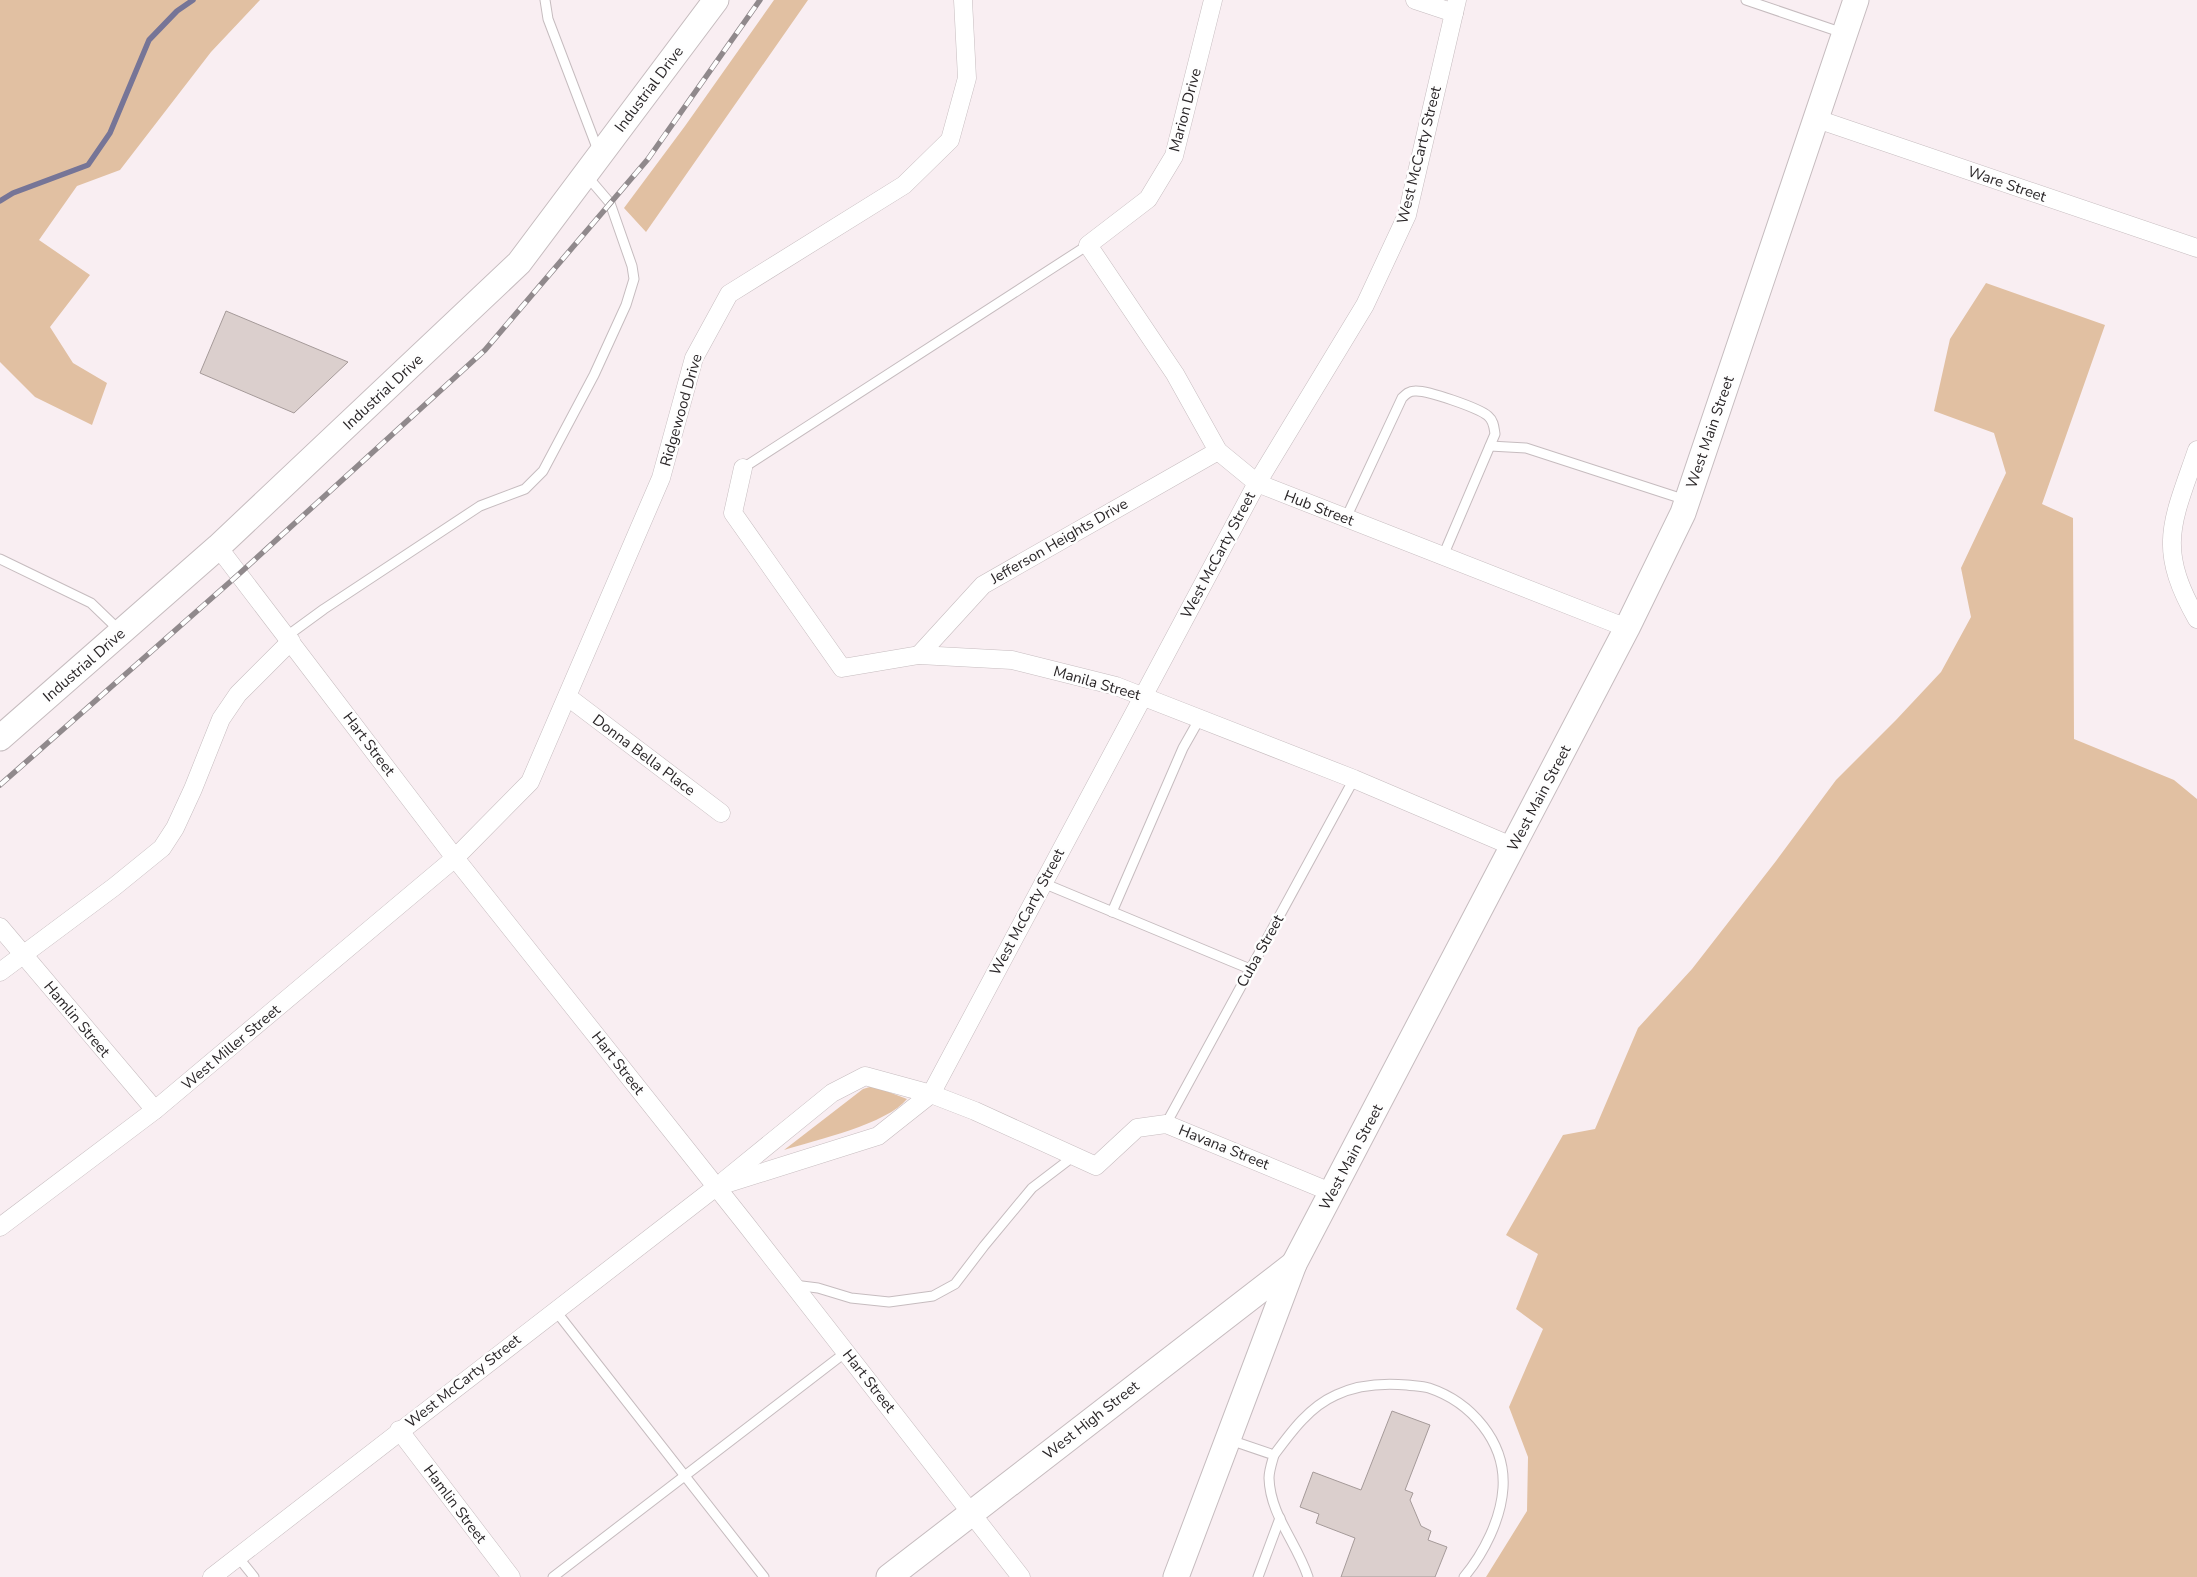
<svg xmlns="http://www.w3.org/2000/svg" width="2197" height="1577" font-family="'Nunito Sans',sans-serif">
	<rect width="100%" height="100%" fill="#f9eef2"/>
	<g fill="#e1c0a2">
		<polygon points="0,0 260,0 211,52 120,170 77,186 39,240 90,275 50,327 73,363 107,383 92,425 35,397 0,362"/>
		<polygon points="774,0 808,0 646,232 624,208 685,126"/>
		<polygon points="1986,283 2105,325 2042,504 2073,518 2074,739 2174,780 2197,799 2197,1577 1486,1577 1527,1511 1528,1457 1509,1407 1543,1329 1516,1309 1538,1254 1506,1235 1563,1135 1595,1129 1638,1028 1692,969 1776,861 1836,780 1896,720 1941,672 1971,617 1961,568 2006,473 1994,433 1934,411 1950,339"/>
		<path d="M873 1086 907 1099C887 1124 816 1140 784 1150L863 1089Z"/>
	</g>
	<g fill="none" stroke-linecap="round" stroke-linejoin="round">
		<polyline stroke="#767597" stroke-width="5.5" points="0,201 13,193 88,165 110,133 149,40 177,11 193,0"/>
	</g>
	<g fill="#dbcfcd" stroke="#a59a99">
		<polygon points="226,311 348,362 294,413 200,373"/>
		<polygon points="1392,1411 1430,1425 1405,1490 1413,1493 1410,1500 1421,1526 1431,1531 1428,1540 1447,1547 1435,1577 1341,1577 1355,1538 1316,1523 1319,1514 1300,1507 1313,1472 1361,1490"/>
	</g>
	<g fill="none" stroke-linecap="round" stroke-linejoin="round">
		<defs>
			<g id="lane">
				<polyline points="545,0 548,19 599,153"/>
				<polyline points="1746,0 1843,33"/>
				<polyline points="1490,446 1526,448 1686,500"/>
				<polyline points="743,468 1088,245"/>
				<path d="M1346 518 1402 398C1406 394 1409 391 1415 391 1427 390 1479 408 1488 416 1494 421 1494 428 1495 434L1443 556"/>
				<polyline points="0,559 91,603 119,630"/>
				<polyline points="287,636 324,609 480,506 525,489 543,471 594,375 626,305 634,279 632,266 610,203 587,176"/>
				<polyline points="1043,883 1250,969"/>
				<polyline points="1112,912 1183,748 1200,718"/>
				<polyline points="1166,1124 1354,779"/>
				<polyline points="794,1285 818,1288 851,1298 889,1302 933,1296 955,1284 984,1246 1032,1188 1074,1156"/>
				<polyline points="555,1310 764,1577"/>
				<path d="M1230 1440 1274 1455C1272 1462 1269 1471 1269 1478 1270 1515 1297 1543 1308 1577"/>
				<path d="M1274 1455C1291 1432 1309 1407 1336 1395 1357 1385 1384 1383 1407 1385 1414 1386 1422 1386 1429 1388 1471 1402 1506 1442 1503 1488 1501 1519 1484 1553 1464 1577"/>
				<polyline points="238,1557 254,1577"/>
				<polyline points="553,1577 846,1352"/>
				<polyline points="1258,1577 1280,1518"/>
			</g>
			<g id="street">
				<polyline points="1213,0 1174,156 1148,199 1088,245 1175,374 1218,451 1257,483 1627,628"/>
				<polyline points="1415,0 1454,13"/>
				<polyline points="1817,119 2197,248"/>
				<path d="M2197 450C2172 523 2156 547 2197 619"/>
				<polyline points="743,468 733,513 842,668 919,655 1012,660 1116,686 1354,779 1514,847"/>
				<polyline points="218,547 455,858 745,1223 1021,1577"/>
				<polyline points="919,655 983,585 1218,451"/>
				<polyline points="568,697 721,813"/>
				<polyline points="0,927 155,1110"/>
				<polyline points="0,972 114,887 162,848 175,828 193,789 221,719 238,694 291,641"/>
				<polyline points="725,1180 832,1093 865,1076 931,1094 975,1111 1096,1166 1137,1128 1166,1124 1333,1193"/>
				<polyline points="0,1227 155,1110 455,858 530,782 661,478 694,358 729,294 904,185 950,140 967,78 963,0"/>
				<polyline points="399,1430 511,1577"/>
				<polyline points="212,1577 716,1187 878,1136 931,1094 1257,483 1365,305 1407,215 1457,0"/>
			</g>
			<g id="secondary">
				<polyline points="0,738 218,547 519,263 716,0"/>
				<polyline points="889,1577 1294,1264"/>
				<polyline points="1176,1577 1294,1264 1627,628 1683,513 1856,0"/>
			</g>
		</defs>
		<use href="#lane" stroke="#c6bcbf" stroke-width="11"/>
		<use href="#street" stroke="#c6bcbf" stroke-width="19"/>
		<use href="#secondary" stroke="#c6bcbf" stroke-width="27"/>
		<use href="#lane" stroke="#fff" stroke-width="9"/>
		<use href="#street" stroke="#fff" stroke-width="18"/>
		<use href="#secondary" stroke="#fff" stroke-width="25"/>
		<defs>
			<polyline id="rail" points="0,785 239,574 485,350 648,159 760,0"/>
		</defs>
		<use href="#rail" stroke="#90898c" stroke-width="5.5"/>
		<use href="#rail" stroke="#fefefe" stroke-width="4" stroke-dasharray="11" stroke-linecap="butt"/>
	</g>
	<g text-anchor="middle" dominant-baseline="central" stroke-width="5" stroke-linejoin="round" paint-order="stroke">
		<g font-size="15" fill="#2b2729" stroke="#fefefe">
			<text transform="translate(649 89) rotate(-53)">Industrial Drive</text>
			<text transform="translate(1185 110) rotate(-75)">Marion Drive</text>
			<text transform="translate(1419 155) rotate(-76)">West McCarty Street</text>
			<text transform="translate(2007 184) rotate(19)">Ware Street</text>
			<text transform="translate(383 392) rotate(-43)">Industrial Drive</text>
			<text transform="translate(681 410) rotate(-74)">Ridgewood Drive</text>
			<text transform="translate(1710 432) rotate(-71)">West Main Street</text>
			<text transform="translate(1319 508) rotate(21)">Hub Street</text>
			<text transform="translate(1059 541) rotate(-30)">Jefferson Heights Drive</text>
			<text transform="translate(1218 555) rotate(-62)">West McCarty Street</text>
			<text transform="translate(84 665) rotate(-41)">Industrial Drive</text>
			<text transform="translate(1097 683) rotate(16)">Manila Street</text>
			<text transform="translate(369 744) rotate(53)">Hart Street</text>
			<text transform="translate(644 755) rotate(37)">Donna Bella Place</text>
			<text transform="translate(1539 798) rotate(-62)">West Main Street</text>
			<text transform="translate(1027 912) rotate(-62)">West McCarty Street</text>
			<text transform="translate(1260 951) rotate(-61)">Cuba Street</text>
			<text transform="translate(77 1019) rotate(50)">Hamlin Street</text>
			<text transform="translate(231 1047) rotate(-40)">West Miller Street</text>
			<text transform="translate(618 1063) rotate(52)">Hart Street</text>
			<text transform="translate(1224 1147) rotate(22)">Havana Street</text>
			<text transform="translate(1351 1157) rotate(-62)">West Main Street</text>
			<text transform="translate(463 1381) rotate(-38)">West McCarty Street</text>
			<text transform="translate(869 1381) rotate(52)">Hart Street</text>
			<text transform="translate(1091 1420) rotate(-38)">West High Street</text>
			<text transform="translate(455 1504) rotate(53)">Hamlin Street</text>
		</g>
	</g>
</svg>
